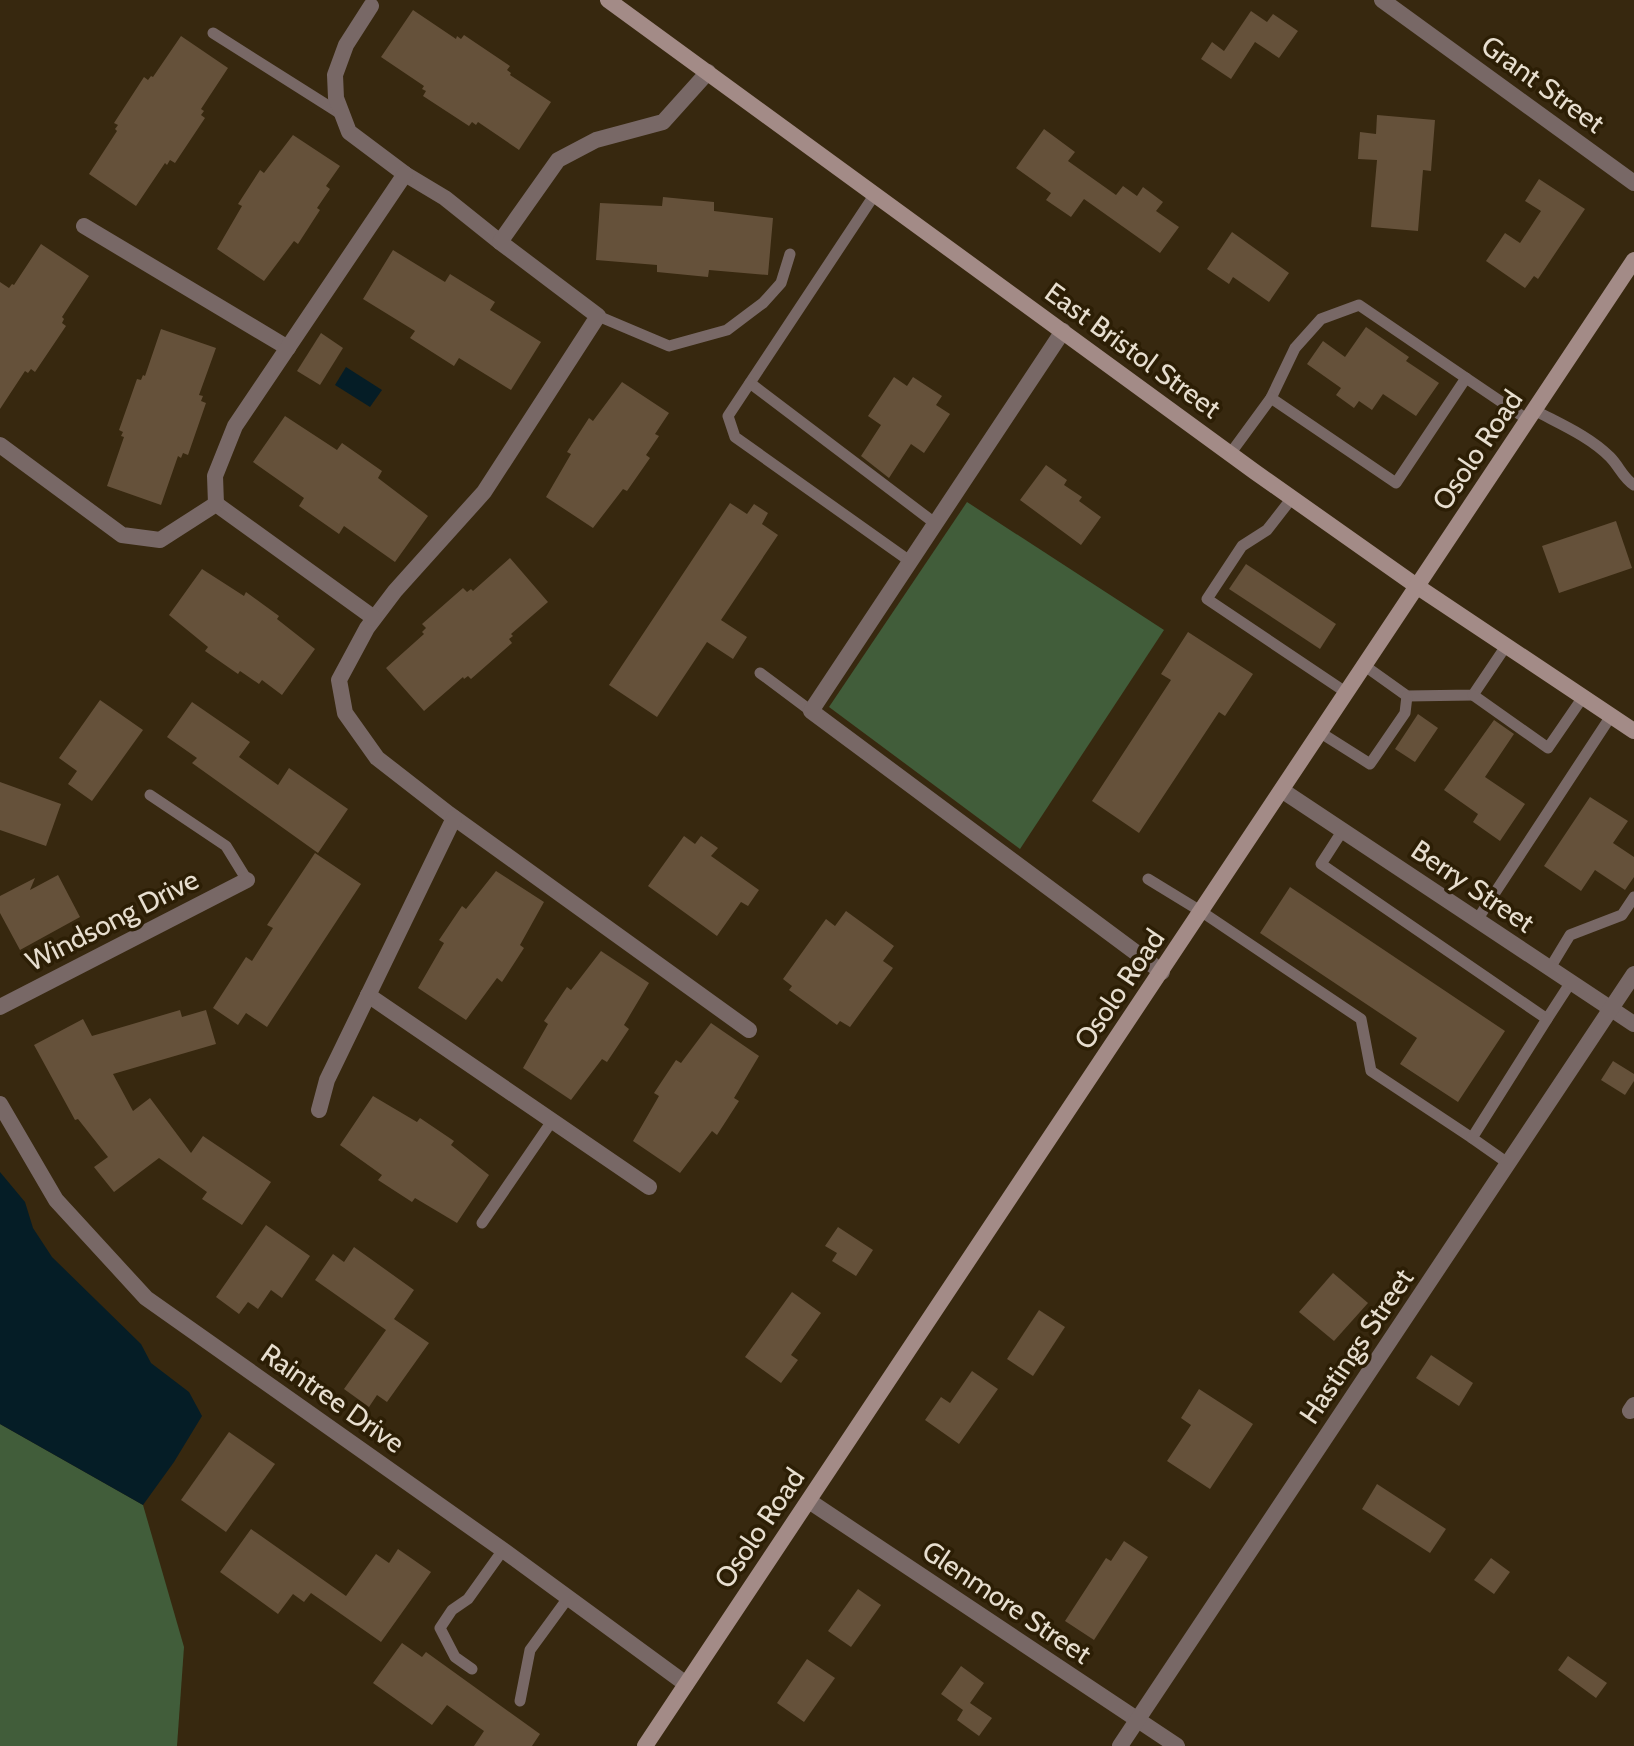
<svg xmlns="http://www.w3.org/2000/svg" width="1634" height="1746" font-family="Cabin,sans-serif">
	<rect width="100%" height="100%" fill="#37280f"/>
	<g fill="#415d3a">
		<polygon points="967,502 1164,630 1020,849 829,707"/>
		<polygon points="0,1424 143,1505 184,1647 177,1746 0,1746"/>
	</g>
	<g fill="#051d26">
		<polygon points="346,367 382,390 370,407 335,385"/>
		<polygon points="0,1172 25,1202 33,1228 52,1257 141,1344 151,1363 189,1392 202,1416 174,1462 143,1505 0,1424"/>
	</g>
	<g fill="#65513a">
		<polygon points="413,10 456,39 457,36 461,39 464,35 510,66 507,70 511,73 510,75 551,102 519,150 478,122 476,125 472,122 469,126 423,96 426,91 422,89 424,86 381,57"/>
		<polygon points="1251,11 1267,22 1273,14 1298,31 1279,58 1255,42 1231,79 1201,59 1212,42 1224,51"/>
		<polygon points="181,36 228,68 201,109 204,111 201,115 205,118 175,163 170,160 167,165 165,163 136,206 89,174 117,131 115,129 118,125 114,123 144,77 148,80 151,76 153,77"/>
		<polygon points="1377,115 1435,120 1431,171 1423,170 1418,231 1371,227 1377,160 1358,159 1360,132 1376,134"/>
		<polygon points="1044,129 1075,152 1068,161 1116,195 1123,186 1137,196 1143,187 1163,202 1156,211 1179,227 1160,253 1084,199 1071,217 1046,200 1051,193 1016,168"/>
		<polygon points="293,135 340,166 326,186 330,189 317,208 320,210 298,244 294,241 264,281 217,249 242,206 238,204 260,170 264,173"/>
		<polygon points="1539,179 1585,209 1538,279 1534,276 1525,288 1486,261 1505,233 1520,243 1541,211 1525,201"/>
		<polygon points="663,197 714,202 714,211 773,218 768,275 709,270 708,277 657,272 657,265 596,260 600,203 662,206"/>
		<polygon points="1232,232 1289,273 1269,302 1233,277 1229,284 1207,269"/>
		<polygon points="41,244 89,276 62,317 64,319 62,323 66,326 35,372 31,369 28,373 25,371 0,409 0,282 9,288 12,284 14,285"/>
		<polygon points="393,250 445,282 450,274 495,302 490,310 541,342 511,390 459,358 454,366 410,338 415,331 363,299"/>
		<polygon points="1366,327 1409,357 1406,361 1439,383 1416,416 1383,394 1372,410 1359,401 1354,408 1336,395 1341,388 1307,364 1323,341 1345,357"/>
		<polygon points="161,329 216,348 199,395 203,396 201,401 206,403 188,455 183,453 181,458 178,456 161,505 107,486 124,437 121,436 123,432 119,430 137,379 141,380 143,375 145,376"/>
		<polygon points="321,333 343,348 320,385 297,371"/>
		<polygon points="894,377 907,386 913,377 942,396 936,405 950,414 924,453 911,444 889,478 861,456 881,425 868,416"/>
		<polygon points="622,382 669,413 655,434 659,436 646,455 650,458 627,491 623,489 593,528 546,497 571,454 567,452 589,418 593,421"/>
		<polygon points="285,416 337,450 342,443 382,471 378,478 428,516 395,562 344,526 339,534 299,506 304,498 253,462"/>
		<polygon points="1046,465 1067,480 1064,485 1082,497 1079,501 1101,517 1081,545 1020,500"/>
		<polygon points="730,503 747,514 754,504 768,513 762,524 778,535 721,620 747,637 733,659 707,642 657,717 609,685"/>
		<polygon points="1616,521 1632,568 1559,593 1542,546"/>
		<polygon points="510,558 548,602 511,634 513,636 509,639 512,643 471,679 468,676 464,679 463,677 424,711 386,668 424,634 422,632 426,628 422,624 463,588 467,592 471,589 473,591"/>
		<polygon points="1246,564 1336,624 1320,649 1229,589"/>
		<polygon points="202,569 244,596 246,592 279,616 277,619 315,649 282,695 262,680 259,684 240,671 238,674 205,651 208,647 169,615"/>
		<polygon points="1188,632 1253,674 1225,716 1219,712 1139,833 1092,801 1171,680 1161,674"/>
		<polygon points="100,700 143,730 92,801 68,784 77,771 59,758"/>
		<polygon points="192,702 250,742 239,757 278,785 289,768 348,809 318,853 192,763 197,758 167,737"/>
		<polygon points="1418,714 1438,728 1415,762 1395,749"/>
		<polygon points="1494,720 1514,734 1485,777 1525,804 1500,841 1473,822 1478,814 1444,790"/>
		<polygon points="0,782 61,804 46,846 0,830"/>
		<polygon points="1590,797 1628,821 1613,843 1634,857 1634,877 1625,890 1595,870 1581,891 1544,866"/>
		<polygon points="684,836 695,844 701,836 718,848 711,856 759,890 748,906 741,902 717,936 648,886"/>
		<polygon points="315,853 361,884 267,1027 246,1013 238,1025 213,1008 246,957 252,961 273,928 267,925"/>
		<polygon points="496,871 544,902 520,945 524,948 502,982 497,978 466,1020 418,988 444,943 439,940 462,906 466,909"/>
		<polygon points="58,875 80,917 20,950 0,913 0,896 35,878 30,890"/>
		<polygon points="1290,887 1505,1031 1458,1102 1400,1064 1417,1038 1260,933"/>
		<polygon points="846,911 894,946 883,961 893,968 850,1027 840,1021 837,1025 789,990 792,986 783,979 826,919 835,926"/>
		<polygon points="601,951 649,983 624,1025 629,1029 607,1062 602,1059 571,1100 523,1068 548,1024 544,1021 567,987 571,990"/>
		<polygon points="180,1010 182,1017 206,1010 216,1044 113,1074 133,1111 150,1098 191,1153 203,1136 271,1182 242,1225 202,1199 207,1192 159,1158 114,1192 94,1167 108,1157 78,1119 75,1120 34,1045 83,1019 92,1036"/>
		<polygon points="711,1023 759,1056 734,1098 739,1101 717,1135 712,1131 680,1173 633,1141 659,1096 654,1093 676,1060 681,1063"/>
		<polygon points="1613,1061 1634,1074 1634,1081 1625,1095 1601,1080"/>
		<polygon points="373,1096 417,1122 420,1118 454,1141 451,1145 489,1175 457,1223 415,1198 412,1202 378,1180 382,1175 340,1145"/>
		<polygon points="266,1225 310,1256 282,1298 271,1290 258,1309 248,1302 239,1314 216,1297"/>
		<polygon points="838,1227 873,1250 856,1276 832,1261 837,1253 825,1246"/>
		<polygon points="354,1247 414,1290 394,1319 429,1343 387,1402 377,1395 369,1407 344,1389 386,1330 315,1280 333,1254 344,1262"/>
		<polygon points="1333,1273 1368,1303 1334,1341 1299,1312"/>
		<polygon points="792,1292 821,1313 791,1355 798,1360 781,1383 745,1357"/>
		<polygon points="1039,1310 1065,1327 1033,1376 1007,1359"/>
		<polygon points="1431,1355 1473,1383 1459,1406 1416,1378"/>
		<polygon points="972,1371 998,1389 959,1444 925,1420 941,1397 950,1403"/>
		<polygon points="1199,1389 1253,1424 1210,1489 1167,1461 1191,1425 1181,1418"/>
		<polygon points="229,1432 275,1464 226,1532 181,1500"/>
		<polygon points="1377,1484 1446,1529 1430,1553 1362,1509"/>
		<polygon points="251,1529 346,1596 376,1554 389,1563 398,1549 431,1572 381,1642 311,1593 304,1602 293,1594 278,1614 220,1572"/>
		<polygon points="1124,1541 1148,1557 1094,1640 1065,1621 1106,1558 1111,1561"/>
		<polygon points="1491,1558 1510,1572 1494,1594 1474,1580"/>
		<polygon points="858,1589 881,1605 851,1647 828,1631"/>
		<polygon points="402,1643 422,1657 426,1652 540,1734 532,1746 474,1746 484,1731 447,1705 432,1725 373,1683"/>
		<polygon points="1568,1656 1607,1683 1596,1698 1558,1670"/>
		<polygon points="807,1659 835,1678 804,1722 777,1703"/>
		<polygon points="961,1666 984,1683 970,1703 992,1718 979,1736 957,1720 963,1710 941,1694"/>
	</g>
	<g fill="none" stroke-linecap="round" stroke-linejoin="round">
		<g stroke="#786866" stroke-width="11">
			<polyline points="213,33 341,114"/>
			<polyline points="875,194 728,416 735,437 911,562"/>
			<polyline points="598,316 669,346 727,330 763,303 781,283 790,254"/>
			<polyline points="750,383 936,524"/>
			<polyline points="1271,398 1295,348 1321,319 1359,305 1466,378"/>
			<path d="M1534 410C1560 424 1589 436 1610 457 1619 466 1623 478 1634 485"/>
			<polyline points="1230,454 1271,398 1396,483 1466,378 1528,420"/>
			<polyline points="1292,498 1267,530 1242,546 1207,599 1347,693"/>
			<polyline points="1365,666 1407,696 1473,695 1506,646"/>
			<polyline points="760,673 811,711"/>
			<polyline points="1473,695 1548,748 1583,697"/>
			<polyline points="1321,733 1370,764 1405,713 1407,696"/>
			<polyline points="150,795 226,846 247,880"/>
			<polyline points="1343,830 1321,864 1547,1019 1571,982"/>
			<polyline points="1148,879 1202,912 1361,1019 1371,1071 1472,1138"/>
			<polyline points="1477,920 1611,716"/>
			<polyline points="1550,968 1570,935 1622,915 1634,897"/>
			<polyline points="1509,1164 1472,1138 1547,1019"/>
			<polyline points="482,1223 552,1121"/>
			<polyline points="472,1669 455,1657 440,1628 452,1610 468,1599 503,1550"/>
			<polyline points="520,1701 530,1650 568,1598"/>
		</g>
		<g stroke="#786866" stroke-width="16">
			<polyline points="1382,0 1634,183"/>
			<polyline points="371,6 346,45 335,75 336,98 349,132 405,174 445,198 500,242"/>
			<polyline points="708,72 663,122 596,140 558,160 500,242 598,316 484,492 395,591 367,628 339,680 345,713 377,758 449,814 749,1030"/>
			<polyline points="84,226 288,348"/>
			<polyline points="1063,331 811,711 1162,972"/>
			<polyline points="0,445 122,535 160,540 216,504 374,618"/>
			<polyline points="216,504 215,476 235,426 405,174"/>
			<polyline points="1283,791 1634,1024"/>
			<polyline points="368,995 649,1187"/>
			<polyline points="0,1007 247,880"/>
			<polyline points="0,1104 56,1200 146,1298 503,1550 686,1684"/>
			<polyline points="319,1110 327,1080 454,818"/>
			<polyline points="1630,1411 1634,1405"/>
			<polyline points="809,1501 1177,1746"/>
			<polyline points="1120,1746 1634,974"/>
		</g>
		<g stroke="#a38b87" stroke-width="16">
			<polyline points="608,0 1255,472 1418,587 1634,731"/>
			<polyline points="645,1746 1634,260"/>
		</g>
	</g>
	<g text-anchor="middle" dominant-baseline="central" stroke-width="7" stroke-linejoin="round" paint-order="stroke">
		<g font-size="28" fill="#e7decf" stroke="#2c1e05">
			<text transform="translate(1543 84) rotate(36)">Grant Street</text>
			<text transform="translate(1133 350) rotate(36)">East Bristol Street</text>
			<text transform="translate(1477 450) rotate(-56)">Osolo Road</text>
			<text transform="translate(1473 886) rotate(34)">Berry Street</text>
			<text transform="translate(112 920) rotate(-27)">Windsong Drive</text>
			<text transform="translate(1119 989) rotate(-56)">Osolo Road</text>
			<text transform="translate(1356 1346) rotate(-56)">Hastings Street</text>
			<text transform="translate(333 1398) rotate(35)">Raintree Drive</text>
			<text transform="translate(759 1528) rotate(-56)">Osolo Road</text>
			<text transform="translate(1007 1602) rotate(34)">Glenmore Street</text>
		</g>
	</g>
</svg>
